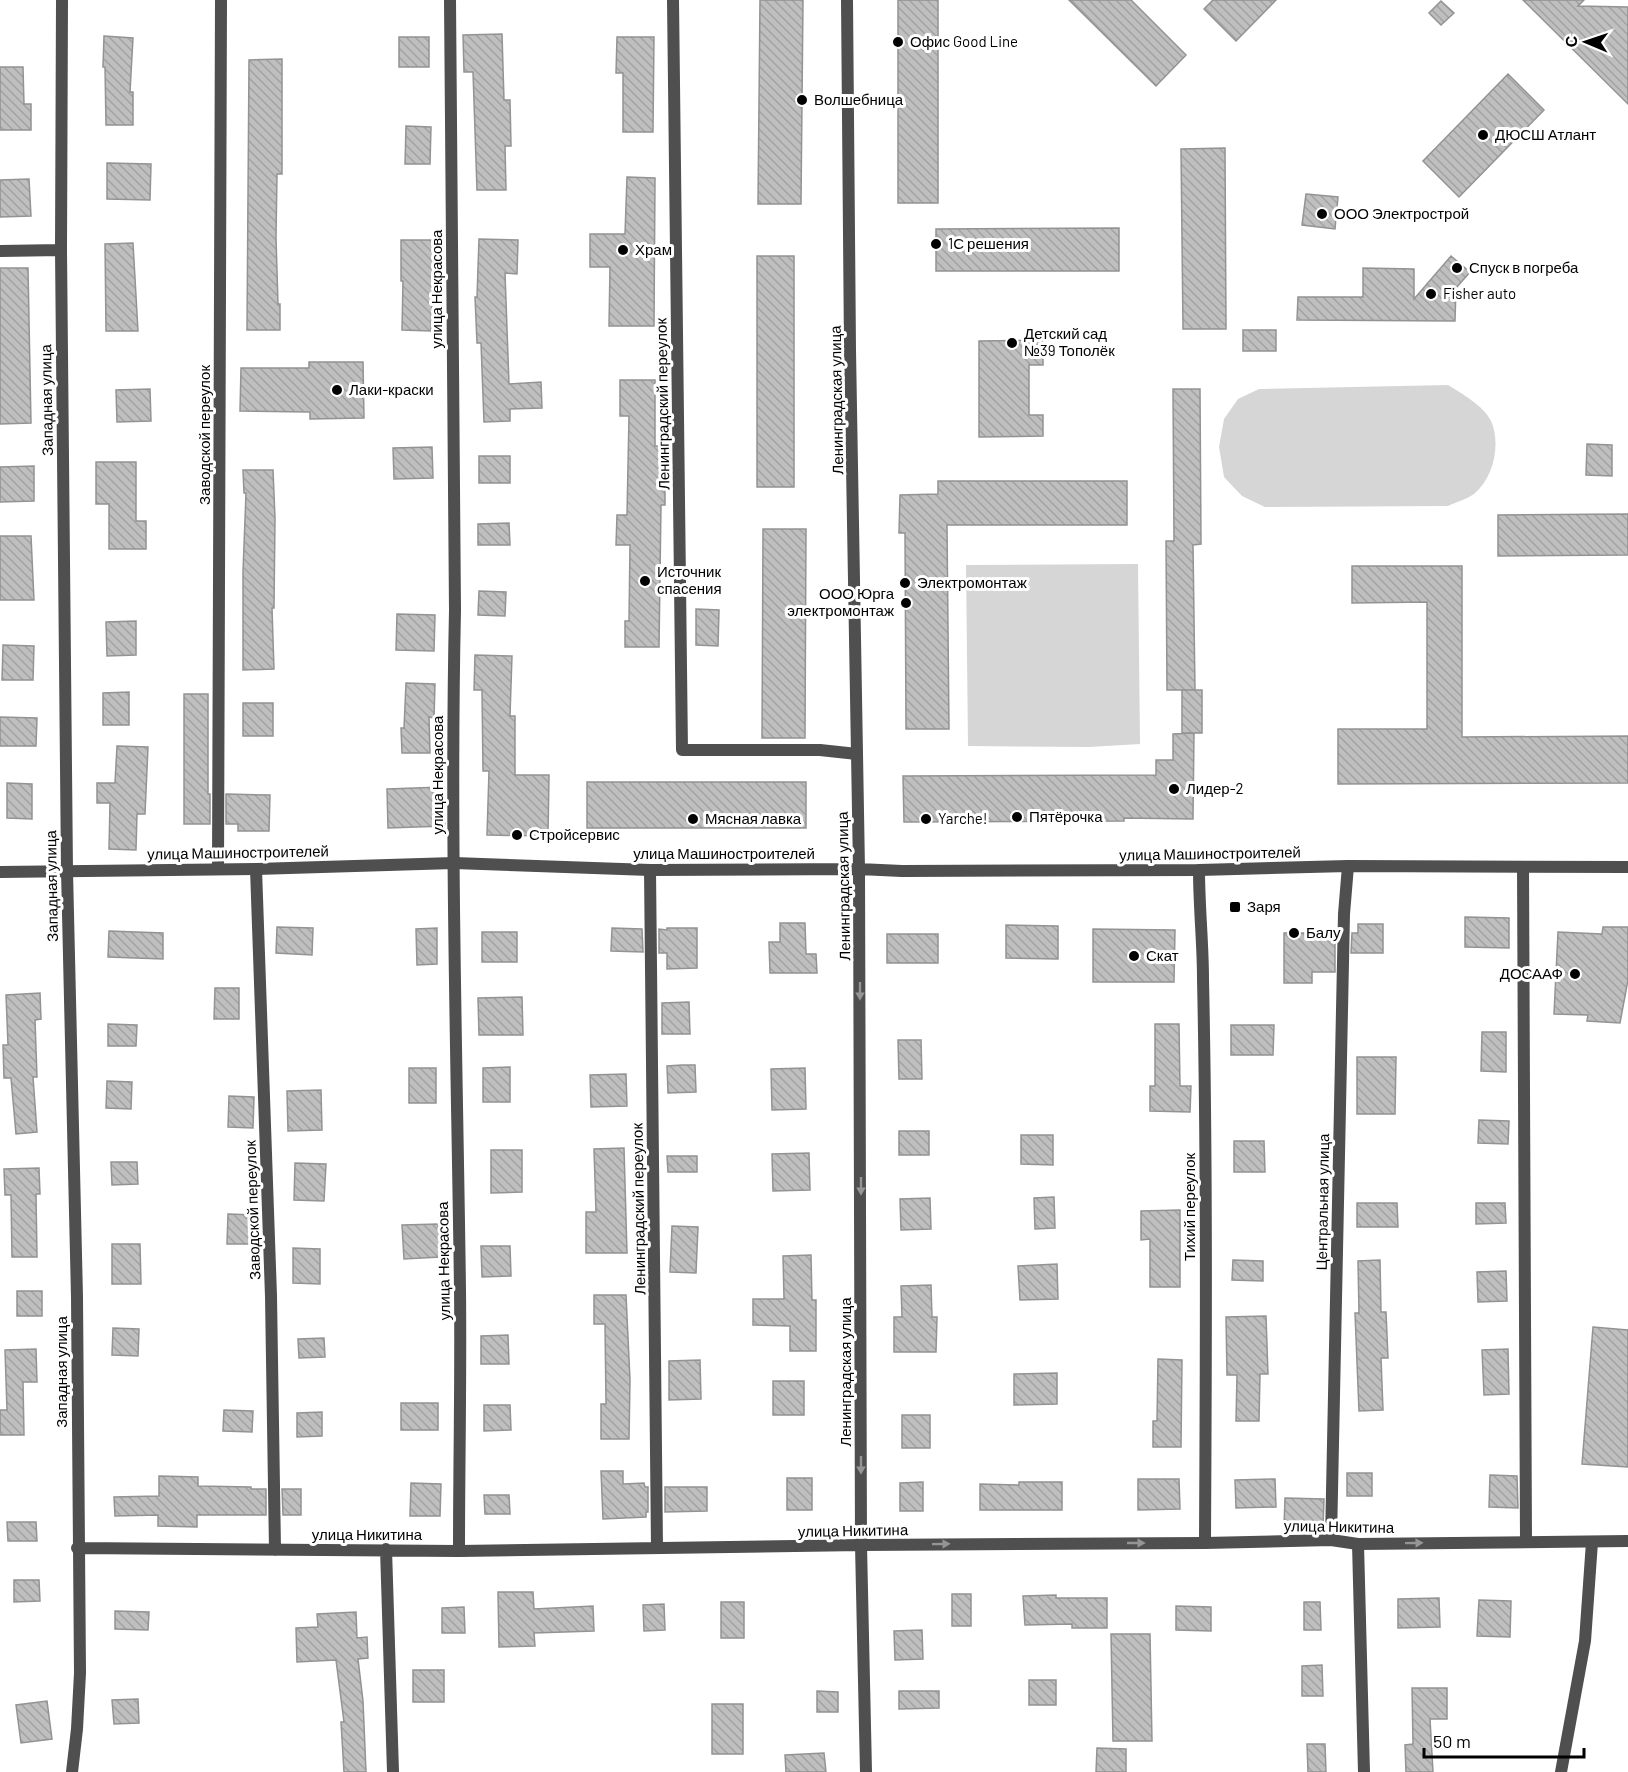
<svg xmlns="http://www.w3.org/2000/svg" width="1628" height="1772" viewBox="0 0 1628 1772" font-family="Barlow,sans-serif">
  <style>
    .green { fill: #d6d6d6 }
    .building { fill: url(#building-back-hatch); stroke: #939393; stroke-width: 1.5 }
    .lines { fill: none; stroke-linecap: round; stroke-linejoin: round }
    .minor { stroke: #4f4f4f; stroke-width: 12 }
    .tertiary { stroke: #4f4f4f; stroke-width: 12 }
    .oneway { fill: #959595 }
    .poi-dot { fill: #000; stroke: #fff; stroke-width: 2 }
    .labels { text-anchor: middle; stroke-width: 6; stroke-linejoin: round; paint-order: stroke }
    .poi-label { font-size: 15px; fill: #000; stroke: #fff; text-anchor: start }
    .street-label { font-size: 15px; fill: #000; stroke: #fff }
  </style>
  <defs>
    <pattern id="building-back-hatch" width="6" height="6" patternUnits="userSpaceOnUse" patternTransform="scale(1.5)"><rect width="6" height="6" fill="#bfbfbf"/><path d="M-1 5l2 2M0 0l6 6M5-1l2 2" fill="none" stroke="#a2a2a2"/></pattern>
  </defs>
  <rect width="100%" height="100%" fill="#fff"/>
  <path class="green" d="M1448 385C1461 393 1484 406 1491 421 1501 443 1494 478 1474 494 1467 499 1456 502 1448 506L1265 507 1242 496 1224 477 1219 447 1224 419 1238 399 1259 389Z
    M1138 564 1140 744 1089 747 968 746 966 565Z"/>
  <path class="building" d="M760 0H803L801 204H758Z
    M898 0H938V203H898Z
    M1069 0H1131L1186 55 1156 86Z
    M1213 0H1276L1236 41 1204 9Z
    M1523 0H1584L1578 6 1628 7V104Z
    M1441 1 1454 13 1441 25 1429 13Z
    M502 34 504 100H510L511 146H505L506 190H477L473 72H464L463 35Z
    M104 36 133 38 130 92H133V125H106L105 67H103Z
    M399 37H429V67H399Z
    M617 37H654L653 132H623V73H616Z
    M282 59V174H277L276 238 278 304H280V330H247L249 60Z
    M0 67H23L24 104H31V130H0Z
    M1508 74 1544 110 1459 197 1423 161Z
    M406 126 431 127 430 164H405Z
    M1225 148 1226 329H1183L1181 149Z
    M107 163 151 164 150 200 107 199Z
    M627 177 655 178 654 326H609L610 267H590V234H625Z
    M29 179 31 216 0 217V180Z
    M1306 194 1338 197 1335 229 1302 225Z
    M1119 228V271H936V229Z
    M479 239 518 240 517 274 505 273 509 384 541 382 542 408 510 409V421L484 422 481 343H477L475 297H477Z
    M401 240H434L431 331 402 330 403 281H401Z
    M133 243 138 331H106L105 244Z
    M757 256H794V487H757Z
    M1451 256 1470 272 1456 288 1455 321 1297 320 1298 297H1363V268L1414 269V299Z
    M0 268H28L31 423 0 424Z
    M1243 330H1276V351H1243Z
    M1043 340V365H1029V415H1043V436L979 437V341Z
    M309 362H363L364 418 310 419V412L240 411 241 368H309Z
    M620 380H655V446H659V483H665V505H661L659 647H625V621H629L630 545H616L617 515H627L629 416H620Z
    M150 389 151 421 117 422 116 390Z
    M1173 389H1200L1201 544 1193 545 1195 690H1167L1166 541H1174Z
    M1587 444 1612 445V476L1586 475Z
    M432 447 433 478 394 479 393 448Z
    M479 456H510V483H479Z
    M96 462H136V521H146V549H109V504H96Z
    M34 466V501L0 502V467Z
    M243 470H273L275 518 274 608H272L274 669 243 670V572L246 493H244Z
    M938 481H1127V525H947L949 729H906L905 533H899L900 495 938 494Z
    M1628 514V555L1498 556V515Z
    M509 523 510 545H478V524Z
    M763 529H806L805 738H762Z
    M0 536H31L34 600H0Z
    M1352 566H1462V737L1628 736V783L1338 784V729H1427V602L1352 603Z
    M479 591 506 592 505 616 478 615Z
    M696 609 719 610 718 646 696 645Z
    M397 614 435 615 434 651 396 650Z
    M136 621V655L107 656 106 622Z
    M3 645 34 646 33 680H2Z
    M475 655 512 656 510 716H515V775H549L548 836 487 835 489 771H483L482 690H474Z
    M406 683 435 684 434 718 429 717 430 753H402L401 728H404Z
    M1182 690H1202V733H1182Z
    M129 692V725H103V693Z
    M184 694H208V794H210V824H184Z
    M243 703H273V736H243Z
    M0 717 37 718 36 746H0Z
    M1194 733 1193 819 1124 818V821L904 822 903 776 1156 775V760H1173V734Z
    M117 746 148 747 145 814H137L136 850 109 849 110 803H97V783H115Z
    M587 782H806V828H587Z
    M7 783 32 784V819L7 818Z
    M443 787 445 826 388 828 387 789Z
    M226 794 270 795 269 831H238V824H226Z
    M1465 917 1509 918V948L1465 947Z
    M780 923H805L806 954H816L817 973H770L769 942H780Z
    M1358 924H1383V953H1351L1352 933H1358Z
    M1006 925 1058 926V959L1006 958Z
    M277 927 313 928 312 955 276 953Z
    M1603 927H1628V980L1620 1023 1587 1021 1588 1015 1554 1014 1558 932 1602 934Z
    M437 928V964L417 965 416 929Z
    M612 928 642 929 643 952 611 951Z
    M667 928H697V968L667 969V953H659V929L667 930Z
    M1093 929 1175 930 1174 982H1093Z
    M109 931 163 933V959L108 957Z
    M482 932H517V962H482Z
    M1284 933H1335V972H1312V983H1284Z
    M887 934H938V963H887Z
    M215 988H239V1019H214Z
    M40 993 41 1019 35 1020 37 1077H33L37 1132 16 1134 11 1078H4L3 1045H8L6 995Z
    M522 997 523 1035H479L478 998Z
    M689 1002 690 1034H662V1003Z
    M108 1024 137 1025 136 1046H108Z
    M1155 1024H1179L1180 1086H1191L1190 1112 1150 1111V1086H1155Z
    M1231 1025H1274L1273 1055H1231Z
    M1482 1032H1506V1072L1481 1071Z
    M898 1040H921L922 1079H899Z
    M1357 1057H1396L1395 1114H1357Z
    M682 1065H695L696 1092 668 1093 667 1066Z
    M510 1067V1102H483V1068Z
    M409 1068H436V1103H409Z
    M805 1068 806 1109 772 1110 771 1069Z
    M626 1074 627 1106 591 1107 590 1075Z
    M107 1081 132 1082 131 1109 106 1108Z
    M321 1090 322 1130 288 1131 287 1091Z
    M229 1096 254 1097 253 1128 228 1127Z
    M1479 1120 1509 1121 1508 1144 1478 1143Z
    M899 1131H929V1155H899Z
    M1021 1135H1053V1165L1021 1164Z
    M1234 1141H1264L1265 1172H1234Z
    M624 1148 627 1253H586V1212H596L594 1149Z
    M491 1150H522V1192L491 1193Z
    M809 1153 810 1190 773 1191 772 1154Z
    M667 1156H697V1172H668Z
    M111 1162H137L138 1184 112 1185Z
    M295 1163 326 1164 324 1201 294 1200Z
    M39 1168 40 1194H36L37 1257H12L11 1195H5L4 1169Z
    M1054 1197 1055 1228 1035 1229 1034 1198Z
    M930 1198 931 1229 901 1230 900 1199Z
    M1357 1203H1397L1398 1227H1357Z
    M1476 1203H1505L1506 1223 1476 1224Z
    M1180 1210V1287H1150V1239L1141 1240V1211Z
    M228 1214 256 1215V1244H227Z
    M438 1224 440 1257 404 1259 402 1225Z
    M672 1226 698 1227 696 1273 670 1272Z
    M112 1244H140L141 1284H112Z
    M481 1246H510L511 1276 482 1277Z
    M293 1248 320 1249V1284L293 1283Z
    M811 1255 812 1300H816V1351H790V1326L753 1325V1299H784L783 1256Z
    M1233 1260 1263 1261V1281L1232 1280Z
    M1380 1260 1381 1312H1386L1388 1358H1381L1383 1410 1359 1411 1355 1313H1359L1358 1261Z
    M1057 1264 1058 1299 1020 1300 1018 1266Z
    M1506 1271 1507 1301 1478 1302 1477 1272Z
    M931 1285 932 1317H937L936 1352H894V1317H902L901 1286Z
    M17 1291H42V1316H17Z
    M594 1295H626L630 1380 629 1439H601V1404H606L605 1324H594Z
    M1266 1316 1268 1374H1260L1259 1421H1236L1237 1375H1227L1226 1317Z
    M1593 1327 1628 1330V1467L1582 1464Z
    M113 1328 139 1329 138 1356 112 1355Z
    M508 1335 509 1364H481V1336Z
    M324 1338 325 1357 299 1358 298 1339Z
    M36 1349 37 1382H23L24 1435H0V1410H7L5 1350Z
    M1508 1349 1509 1394 1484 1395 1482 1350Z
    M1158 1359 1182 1360 1181 1447H1153V1421H1157Z
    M700 1360 701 1399 669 1400V1361Z
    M1057 1373V1404L1014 1405V1374Z
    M773 1381H804V1415H773Z
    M401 1403H438V1430H401Z
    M484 1405H510L511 1430 484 1431Z
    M224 1410 253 1411 252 1432 223 1431Z
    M322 1412V1436L297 1437V1413Z
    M902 1415H930V1448H902Z
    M601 1471H623V1484L644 1483 645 1487H648V1512H646V1517L603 1519Z
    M1347 1473H1372V1496H1347Z
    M1490 1475 1517 1476 1518 1508 1489 1507Z
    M159 1476 198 1477V1486L251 1487V1489H266V1515H197V1527L158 1526V1515L115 1516 114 1497 159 1496Z
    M787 1478H812V1510H787Z
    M1138 1479H1179L1180 1509 1138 1510Z
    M1275 1479 1276 1507 1236 1508 1235 1480Z
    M923 1482V1511H900V1483Z
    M1019 1482H1062V1510H980V1484L1019 1485Z
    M411 1483 441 1484 440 1516H410Z
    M665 1487H707V1511L665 1512Z
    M282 1489H301V1515H283Z
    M484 1495H509L510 1514H485Z
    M1285 1498 1324 1499 1323 1527 1284 1526Z
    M7 1522H36L37 1541H8Z
    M14 1580H39L40 1601 14 1602Z
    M498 1592H533L534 1609 593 1606 594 1631 534 1633 535 1646 499 1647Z
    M952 1594H971V1626H952Z
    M1056 1595V1598H1107V1628H1072V1624L1025 1625 1023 1596Z
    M1439 1598 1440 1627 1398 1628V1599Z
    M1479 1600 1511 1601 1510 1637 1477 1636Z
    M721 1602H744V1638H721Z
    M1304 1602H1320L1321 1630H1304Z
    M664 1604 665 1630 644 1631 643 1605Z
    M1176 1606 1211 1607V1631L1176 1630Z
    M464 1607 465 1633H442V1608Z
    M115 1611 149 1612 148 1630 115 1629Z
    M356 1612 357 1638 367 1637 368 1658 358 1659 363 1701 366 1772H344L341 1722H344L336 1660 297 1662 296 1628 318 1627 317 1614Z
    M922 1630 923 1659 895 1660 894 1631Z
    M1111 1634H1150L1152 1741H1113Z
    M1322 1665 1323 1696H1302V1666Z
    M413 1670H444V1702H413Z
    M1029 1680H1056V1705H1029Z
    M1412 1688H1447V1719H1430L1433 1772H1406L1405 1745 1413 1744Z
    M817 1691 838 1692V1712H817Z
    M899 1691H939V1708L899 1709Z
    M138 1699 139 1723 114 1724 112 1700Z
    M47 1701 52 1739 21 1743 16 1705Z
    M712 1704H743V1754H712Z
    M1307 1744H1325L1326 1772H1308Z
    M1097 1748 1126 1749V1772H1096Z
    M824 1753 826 1772H786L785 1755Z"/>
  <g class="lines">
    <path class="minor" d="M62 0 61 250 67 871 77 1297 80 1673 77 1729 72 1772
      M450 0 455 610C450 836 457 1063 460 1290 461 1377 459 1464 459 1551
      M673 0 682 750H820L857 754
      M0 251 61 250
      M1523 867 1526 1541
      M218 869 221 0
      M256 869 271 1296 275 1550
      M650 870 657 1548
      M1199 870C1199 907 1203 943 1203 979 1207 1167 1206 1355 1205 1543
      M1331 1540 1344 914 1348 866
      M1358 1544 1364 1772
      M77 1548 459 1551 861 1545 866 1772
      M386 1549 393 1772
      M1561 1772 1585 1641 1592 1542"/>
    <path class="tertiary" d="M847 0 850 350 859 869 861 1545 1205 1543 1331 1540 1358 1544 1628 1541
      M0 872 256 869 454 863 650 870 859 869 902 871 1199 870 1348 866 1628 867"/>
  </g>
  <defs><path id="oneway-solid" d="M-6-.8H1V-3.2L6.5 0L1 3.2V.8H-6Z" transform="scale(1.5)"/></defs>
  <g class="oneway">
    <use href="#oneway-solid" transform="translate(860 991) rotate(90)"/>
    <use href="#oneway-solid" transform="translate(861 1186) rotate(90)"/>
    <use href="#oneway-solid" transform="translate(861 1465) rotate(90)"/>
    <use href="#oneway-solid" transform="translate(1136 1543)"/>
    <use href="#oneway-solid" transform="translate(1414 1543) rotate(-1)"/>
    <use href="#oneway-solid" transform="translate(941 1544) rotate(-1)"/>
  </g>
  <g class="poi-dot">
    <circle cx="898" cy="42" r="6"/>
    <circle cx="802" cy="100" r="6"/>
    <circle cx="1483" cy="135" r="6"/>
    <circle cx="1322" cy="214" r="6"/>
    <circle cx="936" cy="244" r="6"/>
    <circle cx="623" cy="250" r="6"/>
    <circle cx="1457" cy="268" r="6"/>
    <circle cx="1431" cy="294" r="6"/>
    <circle cx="1012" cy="343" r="6"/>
    <circle cx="337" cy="390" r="6"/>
    <circle cx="645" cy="581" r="6"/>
    <circle cx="905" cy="583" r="6"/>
    <circle cx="906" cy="603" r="6"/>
    <circle cx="1174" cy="789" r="6"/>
    <circle cx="1017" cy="817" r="6"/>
    <circle cx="693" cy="819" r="6"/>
    <circle cx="926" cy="819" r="6"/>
    <circle cx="517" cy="835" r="6"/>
    <rect x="1229" y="901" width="12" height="12" rx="3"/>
    <circle cx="1294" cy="933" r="6"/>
    <circle cx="1134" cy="956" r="6"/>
    <circle cx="1575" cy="974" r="6"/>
  </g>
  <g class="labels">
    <g class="poi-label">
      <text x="910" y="47">Офис Good Line</text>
      <text x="814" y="105">Волшебница</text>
      <text x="1495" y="140">ДЮСШ Атлант</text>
      <text x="1334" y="219">ООО Электрострой</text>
      <text x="948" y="249">1С решения</text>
      <text x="635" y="255">Храм</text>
      <text x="1469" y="273">Спуск в погреба</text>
      <text x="1443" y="299">Fisher auto</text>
      <text x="1024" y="339">Детский сад<tspan x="1024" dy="17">№39 Тополёк</tspan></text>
      <text x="349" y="395">Лаки-краски</text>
      <text x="657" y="577">Источник<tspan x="657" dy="17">спасения</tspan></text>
      <text x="917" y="588">Электромонтаж</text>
      <text x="894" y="599" text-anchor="end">ООО Юрга<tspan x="894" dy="17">электромонтаж</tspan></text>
      <text x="1186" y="794">Лидер-2</text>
      <text x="1029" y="822">Пятёрочка</text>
      <text x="705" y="824">Мясная лавка</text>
      <text x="938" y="824">Yarche!</text>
      <text x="529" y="840">Стройсервис</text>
      <text x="1247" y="912">Заря</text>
      <text x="1306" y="938">Балу</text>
      <text x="1146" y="961">Скат</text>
      <text x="1563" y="979" text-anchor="end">ДОСААФ</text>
    </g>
    <g class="street-label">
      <text transform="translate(437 289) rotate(-90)" y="5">улица Некрасова</text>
      <text transform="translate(47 400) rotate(-91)" y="5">Западная улица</text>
      <text transform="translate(837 400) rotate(-91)" y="5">Ленинградская улица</text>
      <text transform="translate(663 404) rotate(-91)" y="5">Ленинградский переулок</text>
      <text transform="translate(205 435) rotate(-90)" y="5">Заводской переулок</text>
      <text transform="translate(438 775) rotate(-90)" y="5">улица Некрасова</text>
      <text transform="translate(238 853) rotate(-1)" y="5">улица Машиностроителей</text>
      <text x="724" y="859">улица Машиностроителей</text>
      <text transform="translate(1210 854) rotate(-1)" y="5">улица Машиностроителей</text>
      <text transform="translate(52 886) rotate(-91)" y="5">Западная улица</text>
      <text transform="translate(844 886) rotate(-91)" y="5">Ленинградская улица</text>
      <text transform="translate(1323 1202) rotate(-89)" y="5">Центральная улица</text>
      <text transform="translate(1190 1207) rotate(-90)" y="5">Тихий переулок</text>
      <text transform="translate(639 1209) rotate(-91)" y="5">Ленинградский переулок</text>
      <text transform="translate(253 1210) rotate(-92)" y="5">Заводской переулок</text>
      <text transform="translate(444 1261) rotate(-91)" y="5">улица Некрасова</text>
      <text transform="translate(62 1372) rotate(-90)" y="5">Западная улица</text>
      <text transform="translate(846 1372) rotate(-90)" y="5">Ленинградская улица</text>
      <text transform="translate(1339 1527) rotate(1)" y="5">улица Никитина</text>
      <text transform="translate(853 1531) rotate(-1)" y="5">улица Никитина</text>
      <text x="367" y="1540">улица Никитина</text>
    </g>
  </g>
  <g transform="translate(1586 42) rotate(272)" stroke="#ffffff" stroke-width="4.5" paint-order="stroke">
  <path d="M0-4.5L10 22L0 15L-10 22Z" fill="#000000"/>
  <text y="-9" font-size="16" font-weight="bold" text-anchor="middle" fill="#000000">С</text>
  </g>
  <path d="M1424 1748v9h160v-9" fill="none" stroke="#000000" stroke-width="3"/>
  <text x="1433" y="1748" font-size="18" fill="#000000" stroke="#ffffff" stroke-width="4.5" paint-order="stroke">50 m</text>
</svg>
